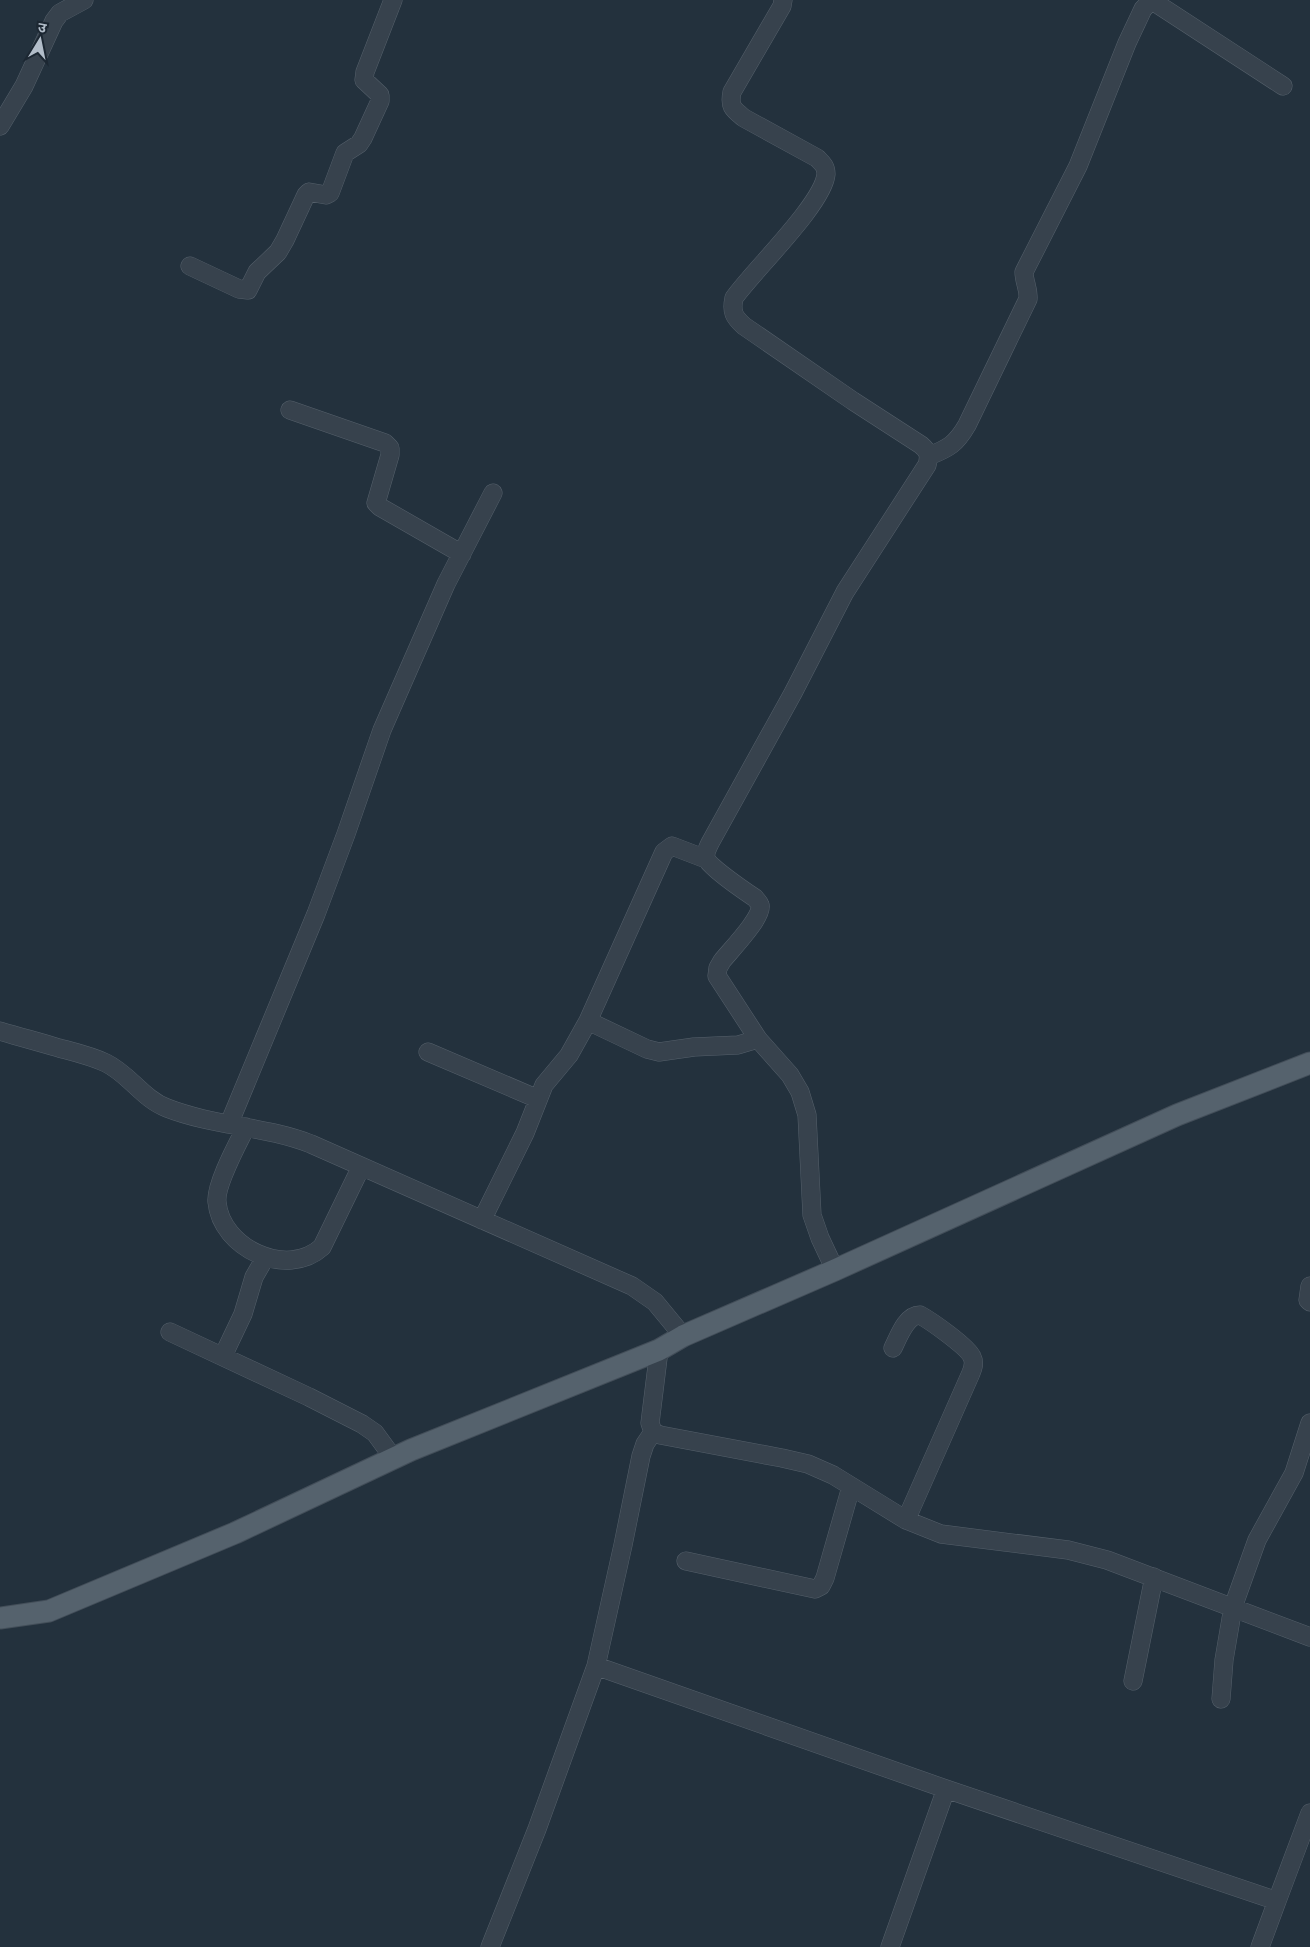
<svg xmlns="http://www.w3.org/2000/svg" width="1310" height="1947" viewBox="0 0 1310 1947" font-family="'Noto Sans','Noto Sans Devanagari',sans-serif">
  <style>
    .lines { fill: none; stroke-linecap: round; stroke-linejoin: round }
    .minor-casing { stroke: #55606b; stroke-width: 19 }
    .major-casing { stroke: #434e59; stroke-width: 23 }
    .minor { stroke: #37424d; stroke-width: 18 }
    .major { stroke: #55626d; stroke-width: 21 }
  </style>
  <rect width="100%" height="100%" fill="#23313d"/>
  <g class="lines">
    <defs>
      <path id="minor" d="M783 0 782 6 732 92C729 107 733 109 744 118L817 158C822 163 826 166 826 174 824 203 753 271 734 298 731 312 734 317 744 326L853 401 921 445C928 451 930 455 927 465L845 592 793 693 710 843C708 847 705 854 706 858 709 867 746 892 755 898 757 901 759 902 760 905 764 916 729 952 722 961L718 968 717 976 758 1039 790 1075 800 1092 807 1115 812 1215 820 1238 835 1270
        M1151 0 1283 86
        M0 126 24 86 54 21 60 13 84 0
        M190 266 239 289 248 290 257 272 278 252 285 240 306 195 309 192 326 195 330 193 345 153 359 144 363 138 380 101V95L364 80 365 72 393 0
        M290 410 385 443 390 448V455L376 503 380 507 462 554
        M929 456C949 448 956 444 967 425L1028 299C1029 289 1024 282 1024 272L1078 166 1127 43 1143 9 1152 0
        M588 1021 647 1049 659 1052 694 1047 738 1045 758 1039
        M0 1031C20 1037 39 1042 59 1048 74 1052 91 1056 106 1063 129 1074 143 1099 167 1108 213 1126 265 1126 311 1144L632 1286 655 1302 683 1336
        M428 1052 538 1099
        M229 1124 316 914 346 834 382 730 446 584 493 493
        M246 1127C238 1143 215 1185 217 1202 221 1248 287 1279 322 1247L361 1167
        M482 1220 525 1133 544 1085 569 1055 588 1021 664 852 672 846 706 859
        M1310 1286 1308 1300 1310 1302
        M170 1332 309 1397 362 1424 375 1433 394 1459
        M893 1348C899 1336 906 1315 920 1315 931 1321 968 1347 972 1357 975 1363 973 1368 971 1373L906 1520
        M659 1350 650 1423 653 1432 660 1435 782 1458 808 1464 833 1475 906 1520 941 1534 1068 1550 1107 1560 1310 1637
        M223 1356 243 1314 254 1277 265 1258
        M686 1561 815 1589 821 1586 825 1578 851 1487
        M596 1666 946 1789 1277 1901 1260 1947
        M1133 1681 1154 1577
        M1221 1699 1224 1660 1233 1607 1257 1540 1294 1473 1310 1423
        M1277 1901 1310 1813
        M490 1947 537 1829 596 1666 623 1545 641 1456 645 1444 653 1432
        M890 1947 946 1789"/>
      <path id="major" d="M0 1618 49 1611 235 1533 411 1450 659 1350 683 1336 835 1270 1177 1115 1310 1063"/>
    </defs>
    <use href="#minor" class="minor-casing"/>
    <use href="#major" class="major-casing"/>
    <use href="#minor" class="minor"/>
    <use href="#major" class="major"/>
  </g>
  <g transform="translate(40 40) rotate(10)" stroke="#1c2732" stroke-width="4" paint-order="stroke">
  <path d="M0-4L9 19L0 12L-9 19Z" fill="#b2bdc9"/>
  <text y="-8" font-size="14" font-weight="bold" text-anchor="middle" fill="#b2bdc9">उ</text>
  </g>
</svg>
